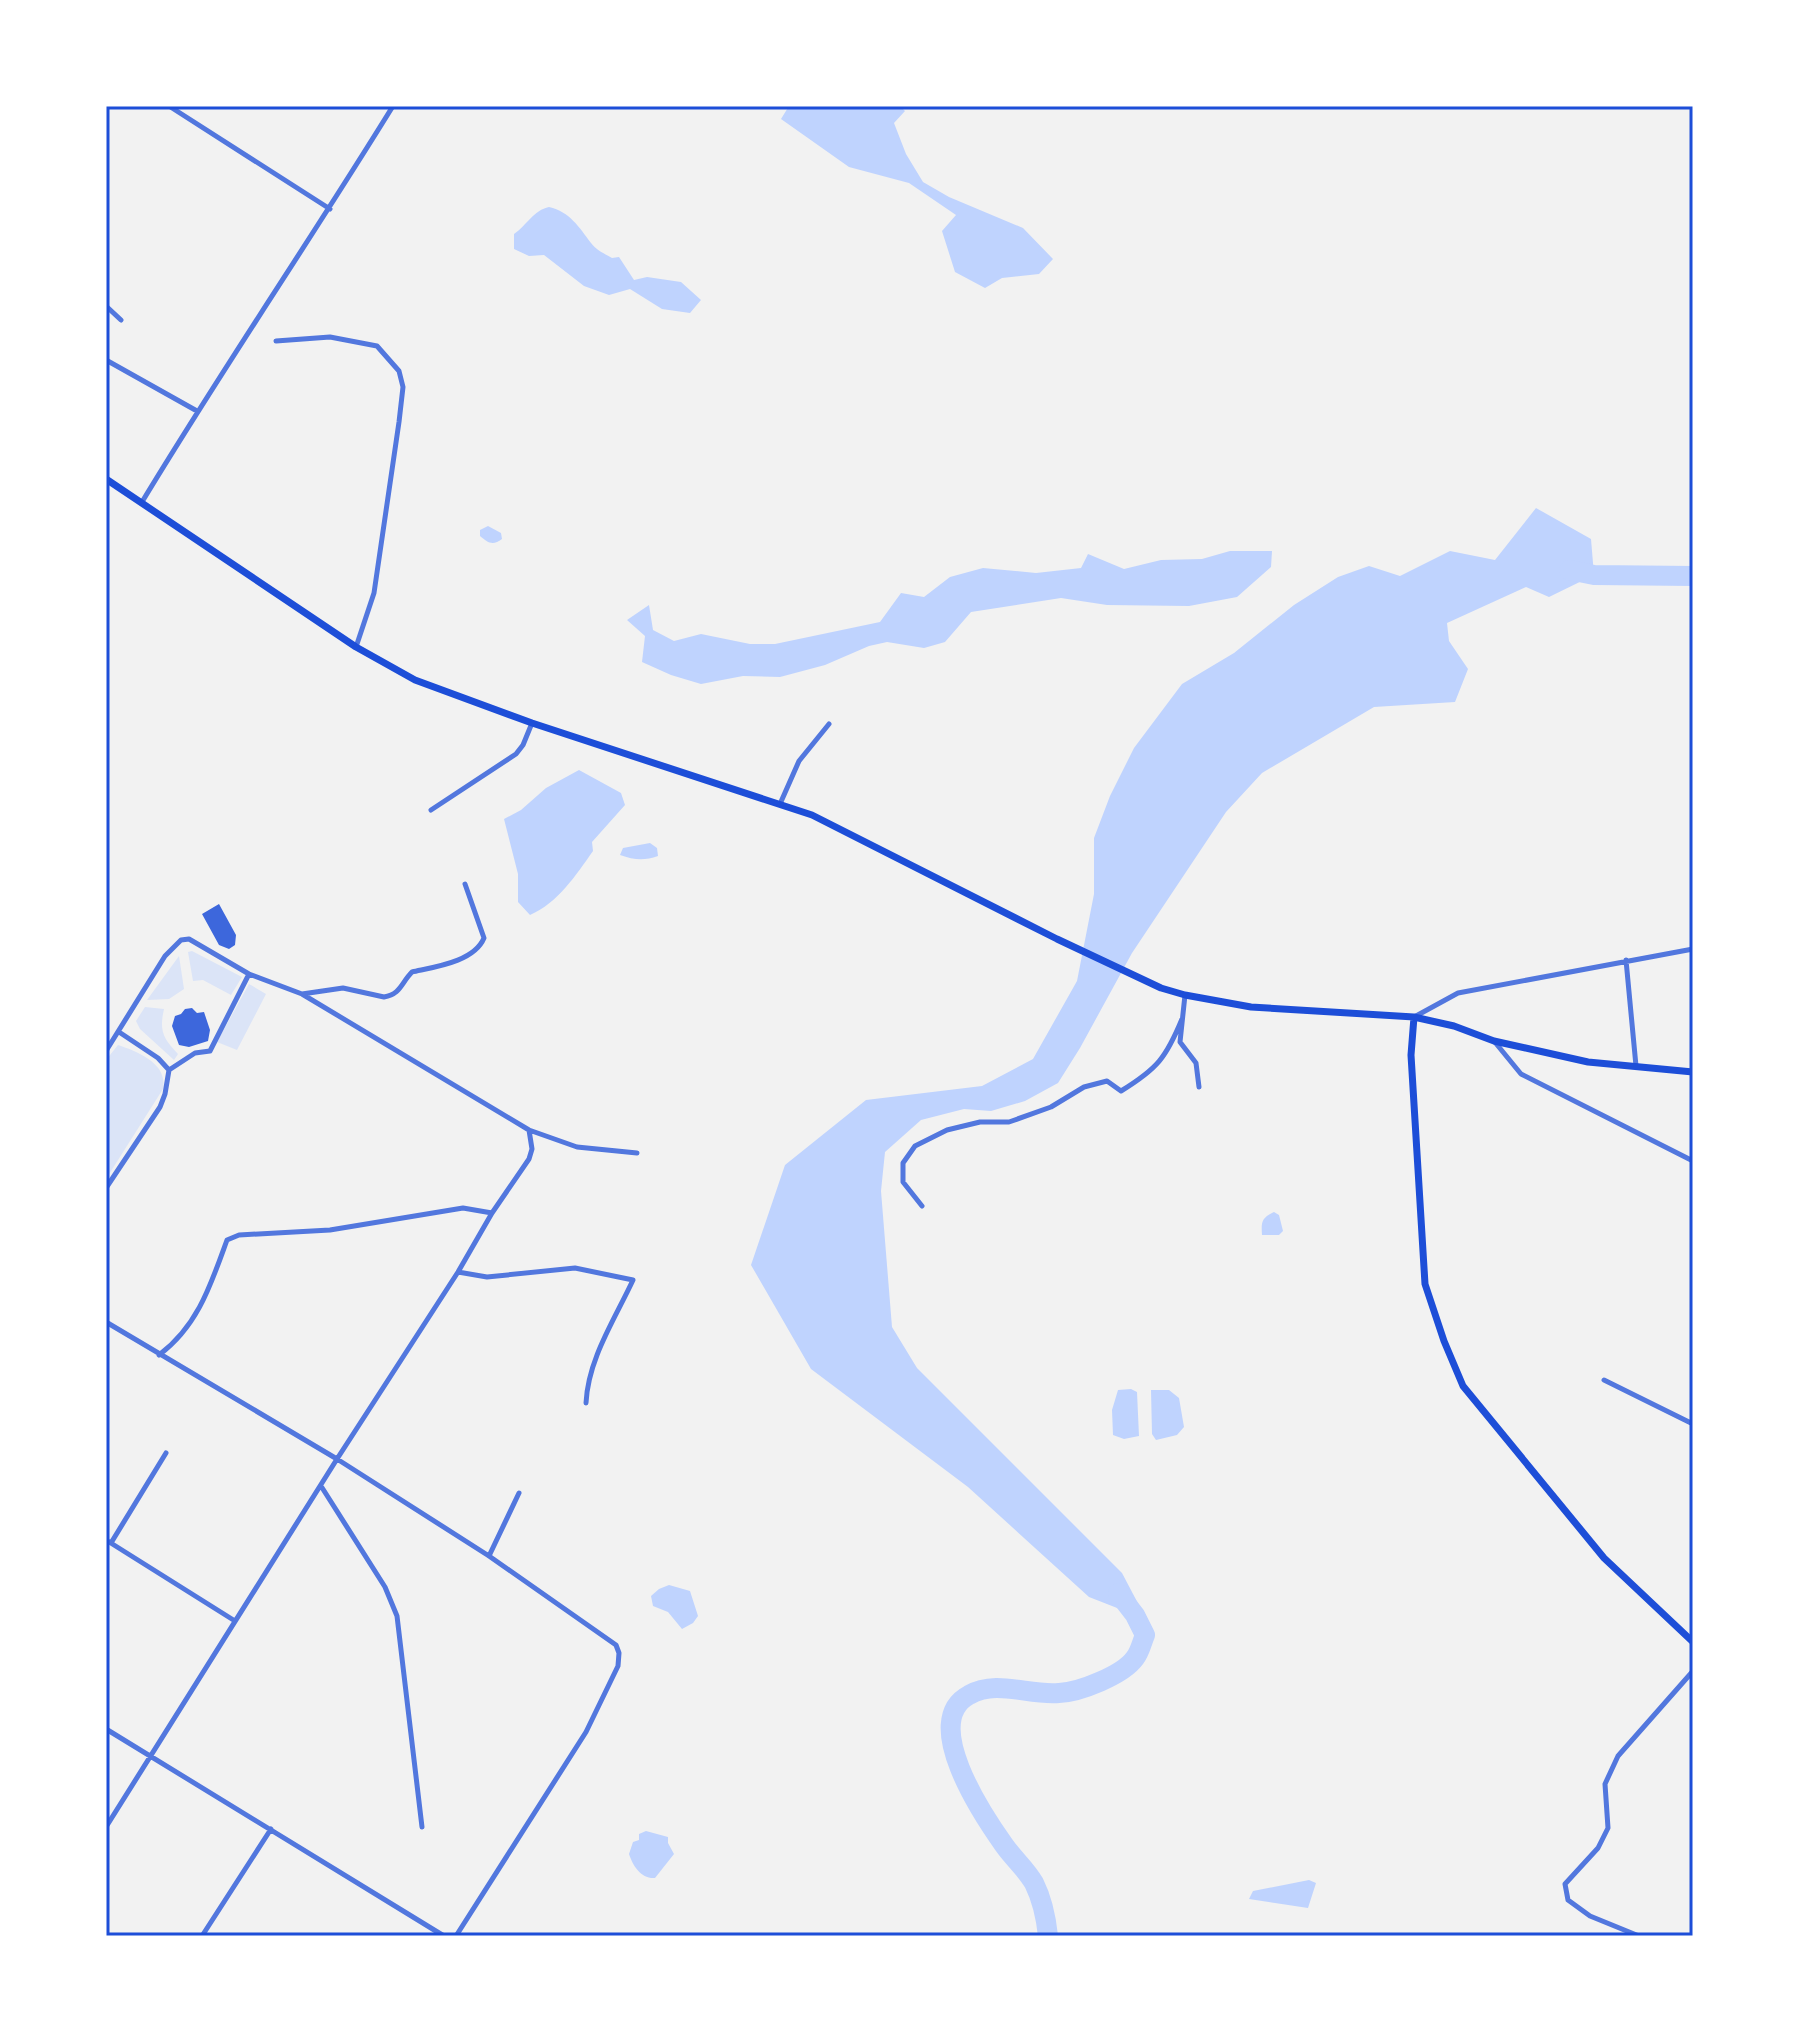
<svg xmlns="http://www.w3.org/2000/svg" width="1799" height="2042" viewBox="0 0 1799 2042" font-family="'Exo 2',sans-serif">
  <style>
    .green { fill: #dbe4f7 }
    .water { fill: #bfd3fe }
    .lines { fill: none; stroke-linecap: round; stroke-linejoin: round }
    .river { stroke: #bfd3fe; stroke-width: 20 }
    .building { fill: #3d67dc }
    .minor { stroke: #5277de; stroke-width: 5 }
    .secondary { stroke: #1d4ed8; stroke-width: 7 }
    .neatline { fill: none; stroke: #1d4ed8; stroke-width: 3 }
  </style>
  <rect width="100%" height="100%" fill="#f2f2f2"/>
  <path class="green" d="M192 951 242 977 231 995 203 980 193 981 188 952Z
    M179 956 184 989 169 999 147 1000Z
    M249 984 266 994 237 1050 217 1042Z
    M145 1007 164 1009C159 1031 163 1038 178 1054L174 1060 140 1029 136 1021Z
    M118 1045C139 1052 168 1064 163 1089L106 1179V1060Z"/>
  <path class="water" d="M789 106H900L905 111 894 123 906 154 923 182 949 197 1023 228 1053 259 1039 274 1002 278 985 288 955 272 942 231 956 215 909 183 849 167 781 119Z
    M549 207C570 212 579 227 591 243 596 250 605 254 612 258L619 257 634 280 647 277 681 282 701 300 690 313 662 309 630 289 609 295 584 286 544 255 529 256 514 249V234C527 225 534 210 549 207Z
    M1536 508 1591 539 1594 575 1549 597 1526 587 1447 623 1449 641 1468 669 1455 702 1374 707 1262 773 1226 812 1132 953 1080 1048 1058 1083 1025 1101 991 1111 964 1109 921 1120 885 1152 881 1191 892 1327 917 1368 1122 1573 1142 1611 1135 1615 1089 1597 968 1487 811 1369 751 1265 785 1165 866 1100 982 1086 1033 1059 1077 981 1094 894V838L1110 796 1134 748 1182 684 1234 653 1294 605 1338 577 1369 566 1400 576 1450 551 1495 560Z
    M488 526 501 533 502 539C493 546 488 543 480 536V530Z
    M1230 551H1272L1271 567 1237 597 1189 606 1107 605 1061 598 971 612 945 642 924 648 887 642 869 646 825 665 780 677 743 676 701 684 671 675 642 662 645 636 627 620 649 605 653 630 674 641 701 634 750 644H775L880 622 901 593 924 597 950 577 983 568 1036 573 1081 568 1088 554 1124 569 1161 560 1202 559Z
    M579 770 621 793 625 805 592 842 593 851C576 875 558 903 530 915L518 902V874L504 819 521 810 546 788Z
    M650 843 657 848 658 856C644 861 634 860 620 855L623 848Z
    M1274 1212 1279 1215 1283 1231 1279 1235H1262C1261 1221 1262 1218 1274 1212Z
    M1131 1389 1137 1392 1139 1436 1124 1439 1113 1435 1112 1410 1118 1390Z
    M1151 1390H1169L1179 1398 1184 1427 1177 1435 1156 1440 1152 1434Z
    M669 1585 690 1591 698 1616 693 1623 682 1629 668 1612 653 1606 651 1596 659 1589Z
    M646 1831 668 1837V1843L674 1854 655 1878C641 1879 633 1866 629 1854L633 1842 639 1840V1834Z
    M1309 1880 1316 1883 1308 1908 1249 1899 1253 1891Z"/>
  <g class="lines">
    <path class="river" d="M1569 570 1594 575 1693 576
      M1048 1936C1046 1917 1043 1901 1034 1883 1026 1869 1013 1858 1004 1845 982 1814 920 1721 969 1695 997 1679 1029 1696 1059 1693 1080 1692 1123 1675 1135 1658 1140 1652 1142 1642 1145 1635L1135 1615 1118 1593"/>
  </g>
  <path class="building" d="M219 904 236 935 235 945 229 949 219 945 202 914Z
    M192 1008 197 1013 204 1012 210 1030 208 1041 189 1047 179 1045 172 1026 175 1016 181 1014 185 1009Z"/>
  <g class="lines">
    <path class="minor" d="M169 106 330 209
      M106 306 121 320
      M276 341 330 337 377 346 399 371 403 387 399 422 374 593 356 647
      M106 360 197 411
      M142 502C223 368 311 239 393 106
      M780 804 799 761 829 724
      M431 810 516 754 523 745 532 723
      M1626 960 1636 1066
      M302 994 343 988 384 997C401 994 401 983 412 972 434 967 474 962 484 938L465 884
      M1185 995 1180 1042 1196 1063 1199 1087
      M1416 1016 1458 993 1693 949
      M1494 1041 1521 1074 1693 1161
      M106 1051 165 956 181 940 189 939 249 974 302 994 529 1130 577 1147 637 1153
      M169 1070 195 1053 210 1051 249 974
      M106 1188 160 1107 165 1094 169 1070 158 1058 119 1032
      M922 1206 903 1182V1163L915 1146 947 1130 980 1122H1009L1051 1107 1084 1087 1107 1081 1121 1091C1157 1069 1166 1058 1182 1019
      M458 1272 487 1277 575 1268 633 1280C615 1319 588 1359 586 1403
      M106 1322 337 1459 489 1556 616 1645 619 1653 618 1666 586 1732 456 1936
      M159 1355C198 1326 211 1284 227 1240L239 1235 330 1230 463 1208 492 1213
      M1604 1380 1693 1424
      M321 1486 385 1587 397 1616 422 1827
      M106 1540 235 1621
      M111 1543 166 1453
      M489 1556 519 1493
      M106 1729 444 1936
      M106 1827 337 1459 458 1272 492 1213 529 1159 532 1149 529 1130
      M202 1936 271 1829
      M1639 1936 1590 1916 1568 1900 1565 1884 1598 1848 1608 1828 1605 1784 1618 1756 1693 1671"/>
    <path class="secondary" d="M106 479 356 647 415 680 532 723 812 815 1057 939 1161 988 1185 995 1251 1007 1414 1017 1454 1026 1494 1041 1588 1062 1693 1072
      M1414 1017 1411 1055 1425 1284 1444 1341 1463 1386 1604 1558 1693 1642"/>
  </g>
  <rect width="1799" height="2042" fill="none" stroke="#ffffff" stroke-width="216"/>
  <rect x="108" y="108" width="1583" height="1826" class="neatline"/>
</svg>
